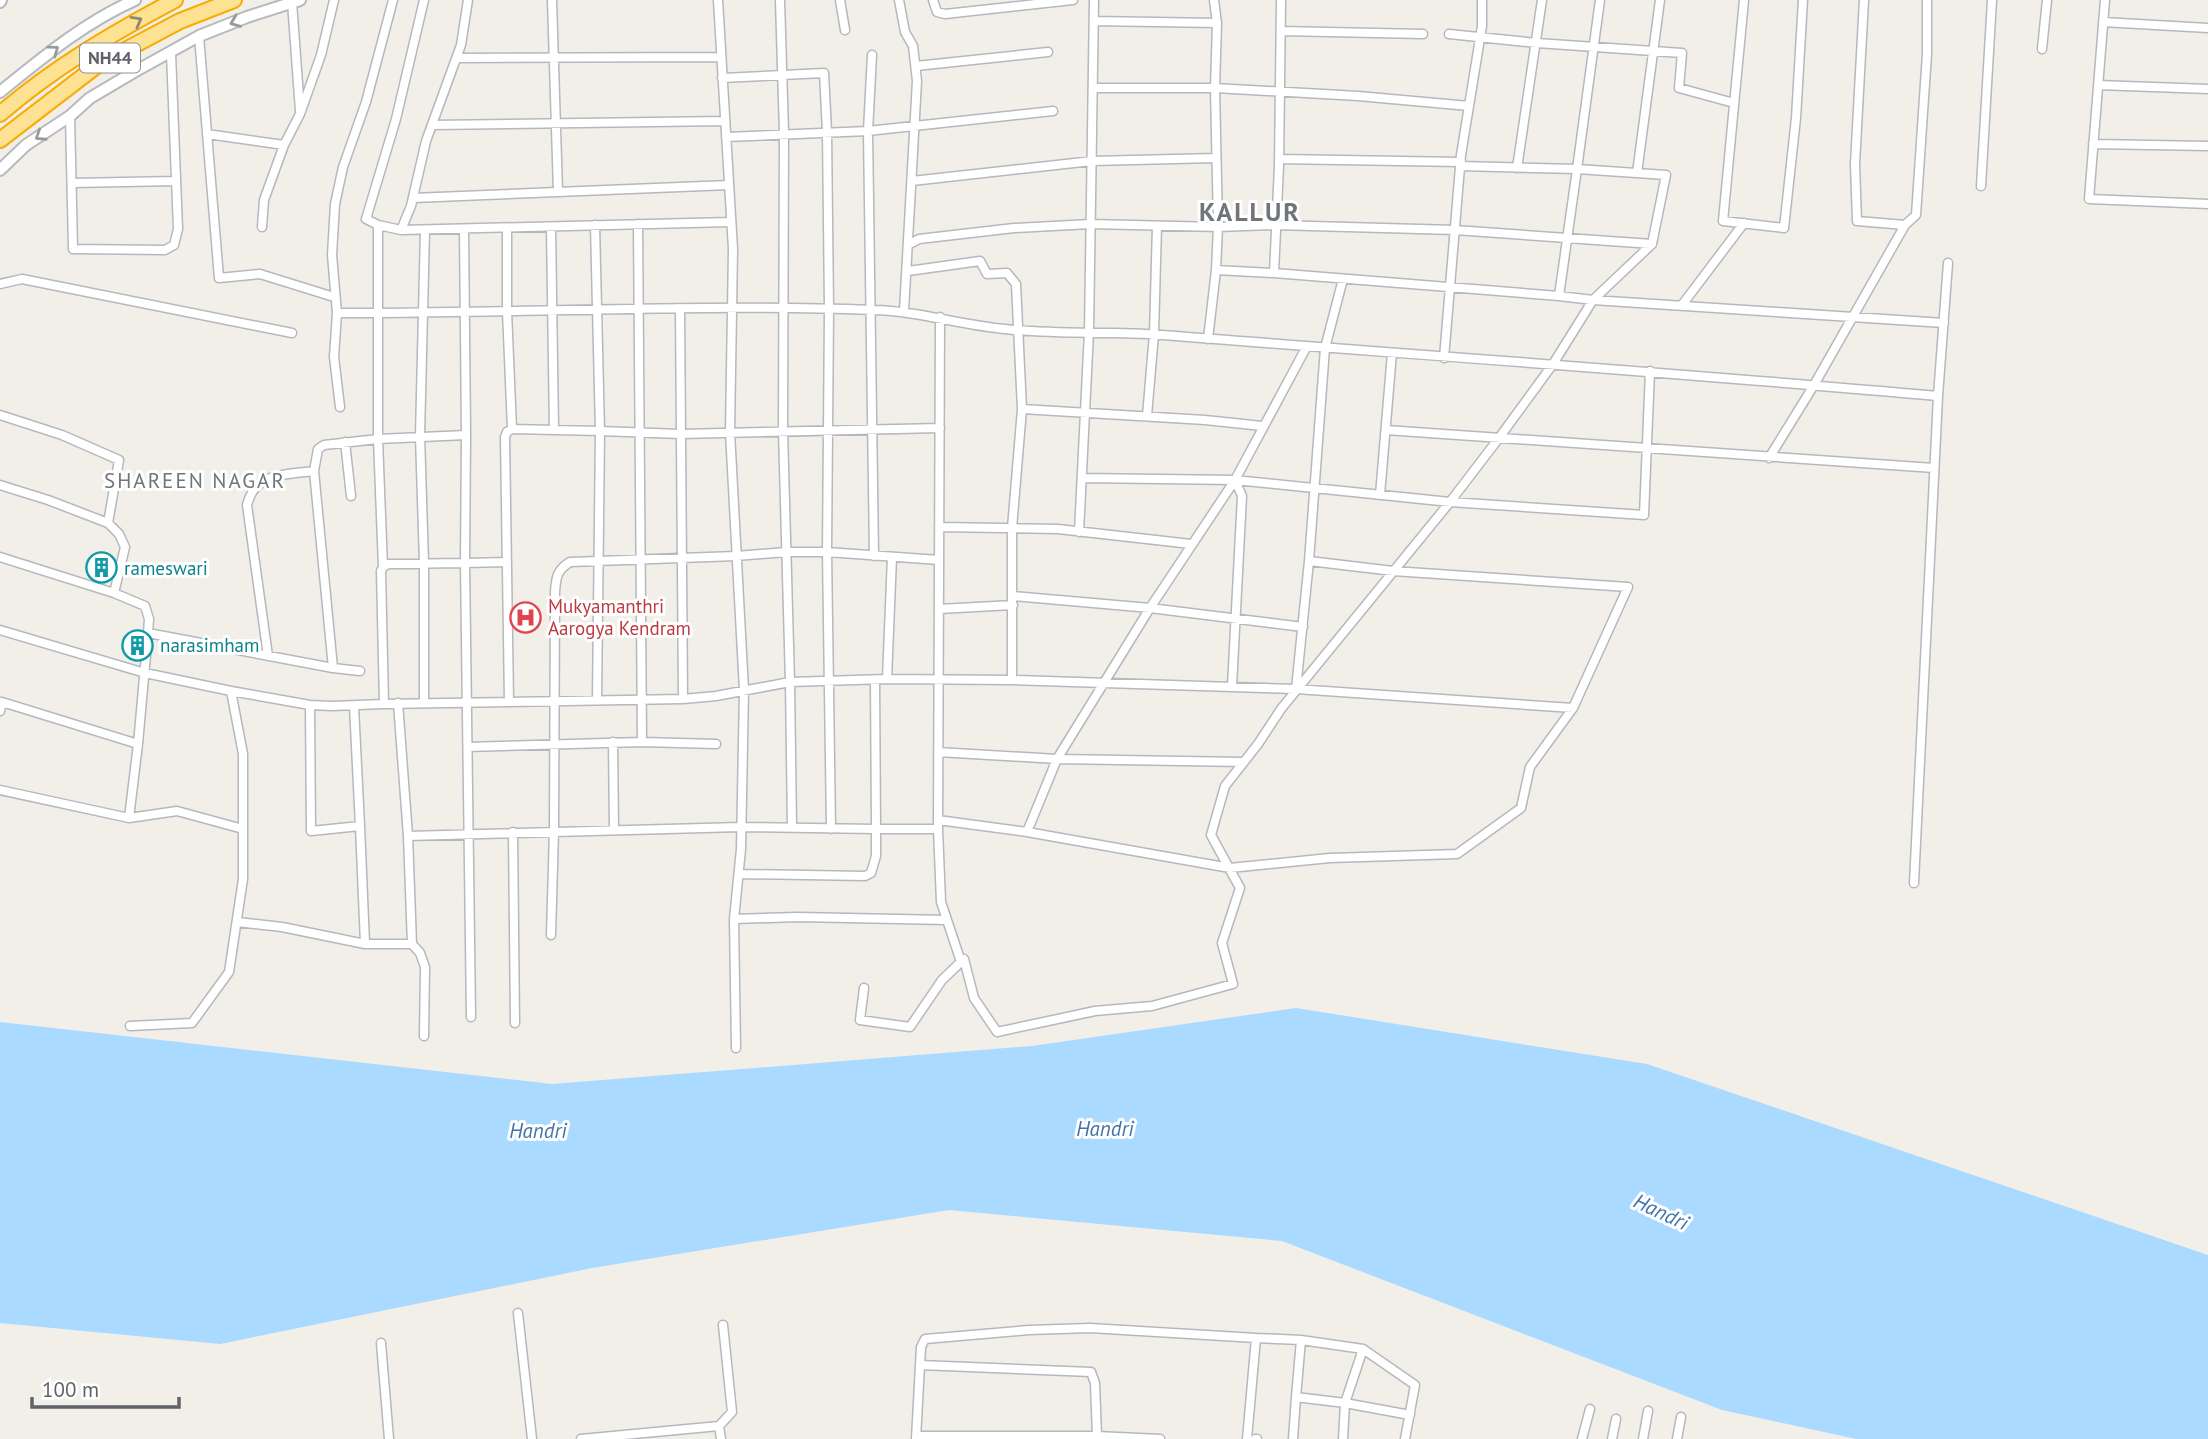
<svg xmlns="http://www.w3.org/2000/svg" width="2208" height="1439" viewBox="0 0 2208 1439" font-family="'PT Sans',sans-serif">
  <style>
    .water { fill: #aadaff }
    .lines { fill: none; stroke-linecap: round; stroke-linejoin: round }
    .street-casing { stroke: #b5b8bc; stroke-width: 11 }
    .secondary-casing { stroke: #b6babf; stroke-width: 14 }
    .highway-casing { stroke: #f9ab00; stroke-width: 18 }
    .street { stroke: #fff; stroke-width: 8 }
    .secondary { stroke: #fff; stroke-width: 10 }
    .highway { stroke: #fde293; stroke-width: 14 }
    .oneway { stroke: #8e8975 }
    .oneway2 { stroke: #979a9d }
    .labels { text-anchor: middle; stroke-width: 6; stroke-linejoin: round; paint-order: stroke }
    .shield { fill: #fff; stroke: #8f9295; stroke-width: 2 }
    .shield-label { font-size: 18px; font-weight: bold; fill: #5f6368 }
    .culture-label { font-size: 19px; fill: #0d838f; stroke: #fff; text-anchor: start }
    .health-label { font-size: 19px; fill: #be3a42; stroke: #fff; text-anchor: start }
    .neighbourhood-label { font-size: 21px; letter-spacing: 2px; fill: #70757a; stroke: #fff }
    .water-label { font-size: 21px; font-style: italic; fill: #4174aa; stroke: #fff }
    .district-label { font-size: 26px; font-weight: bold; letter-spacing: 2px; fill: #70757a; stroke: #fff }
  </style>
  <rect width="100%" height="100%" fill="#f1efe8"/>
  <path class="water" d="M1296 1008 1647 1064 2208 1255V1439H1856L1722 1410 1282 1241 949 1210 592 1268 220 1344 0 1323V1022L552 1084 1032 1046Z"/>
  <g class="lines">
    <defs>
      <path id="street" d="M424 0 396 119 366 219 378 225 401 230 731 222
        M552 0 558 192
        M718 0 733 249 730 432 744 690 741 849 734 919 736 1048
        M780 0 784 133 783 431 790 682 792 827
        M840 0 845 30
        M899 0 905 32 913 46 917 81 904 311
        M933 0 937 12 945 14 1073 0
        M1744 0 1723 221 1784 228 1796 118 1803 0
        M1864 0 1855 164 1857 221 1905 225
        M2105 0 2089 199 2208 204
        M292 2 300 111
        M1094 21 1217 23
        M2103 22 2208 28
        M1281 31 1423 34
        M1449 34 1537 43 1682 53 1679 88 1734 103
        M199 36 219 278 260 274 334 297
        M2042 49 2047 0
        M872 55 868 131 874 556
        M457 58 721 57
        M916 66 1048 52
        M722 78 824 73 827 132 829 309 827 552 831 829
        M2098 85 2208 89
        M1093 88H1215L1358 96 1469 106
        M70 116 73 249 165 250 174 245 178 229 171 53
        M432 125 725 121
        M207 134 284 145
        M726 137 868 131 1053 111
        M2093 144 2208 146
        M1279 159 1461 162
        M1461 166 1577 169 1559 296
        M1517 168 1542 0
        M1637 173 1660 0
        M912 181 1092 161 1216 158
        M73 183 175 181
        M1981 186 1992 0
        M413 198 729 185
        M638 224 642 742
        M595 225 600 431 681 434 940 428
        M262 227 264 200 284 145 300 114 321 55 334 0
        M551 227 554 430
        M507 228V311L512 429
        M464 229 466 435 378 439V313C543 312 708 304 873 310 918 311 961 325 1005 329 1057 335 1110 331 1162 335 1421 355 1680 373 1938 396
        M401 230 411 206 426 141 461 45 468 0
        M908 245 919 239 1014 228 1090 224 1218 227 1275 225 1455 230 1652 244 1666 175 1577 169 1600 0
        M1216 270 1274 273 1559 296 1593 300 1944 323
        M908 271 980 261 987 274 1007 273 1016 284 1022 409 1205 420 1262 426
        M1274 273 1279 166 1281 0
        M0 284 22 279 292 333
        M1682 305 1744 223
        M680 308 683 699
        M337 313H378V225
        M940 317 938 829 941 902 961 962
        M1208 339 1216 270 1218 227 1215 88 1217 23 1214 0
        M1444 358 1461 155 1482 26V0
        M340 407 334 357 337 313 332 255 335 204 343 167 366 102 393 0
        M0 415 62 435 119 460 108 523
        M1147 416 1154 334 1157 226
        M1386 430 1934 468
        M345 442 351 496
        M1769 458 1814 385 1905 225 1916 215 1927 54V0
        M1082 478 1235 480 1450 502 1644 515 1650 371
        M0 485 48 500 108 523 119 534 125 547 114 593 145 606 149 619 148 633 333 668
        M1380 495 1392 353
        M939 527 1058 529 1191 544
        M1079 532 1089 332 1094 0
        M0 557 114 593
        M1012 596 1150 608 1303 627
        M939 609 1013 605
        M0 630 145 673 231 691 243 754V879L229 972 192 1023 130 1026
        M268 656 247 505C255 472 285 475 314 471
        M360 671 333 668 314 471 318 449 324 445 378 439 383 567
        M887 679 892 557
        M1012 680V528L1022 409
        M1232 686 1242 496 1235 480
        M1296 689 1309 561 1325 348 1343 279
        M231 691 310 705 332 706 384 704 683 699 716 696 790 682 887 679 1012 680 1296 689 1573 708 1628 587 1393 571 1309 561
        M509 702 505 437 507 432 512 429 600 431 597 700
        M424 703V563L420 436 425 230
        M384 704 381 571 383 567 388 564 465 563 466 435
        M310 705 311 831 360 826 354 706
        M0 711 2 702 138 744 129 818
        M613 742 614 830
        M138 744 148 633
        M468 747 642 742 716 744
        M938 752 1057 759 1244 762
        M0 790 129 818 177 811 243 829
        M938 820 1027 832 1057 759 1150 608 1235 480 1307 346
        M513 832 515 1023
        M1027 832 1230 868 1330 858 1457 854 1521 808 1530 767 1573 708
        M408 836 741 827 876 829 875 680
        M739 874 865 876 871 873 876 856V829H938
        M1914 883 1938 396 1948 263
        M734 919 798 917 947 920
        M237 922 282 927 365 944 360 826
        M551 935 554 831 555 592C556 577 557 570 570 562L736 556 786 552H827L939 560
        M365 944H412L408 836 398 703
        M412 944 420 953 425 967 424 1036
        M864 988 860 1020 910 1027 942 980 964 959 974 998 997 1032 1095 1011 1152 1006 1233 984 1222 943 1240 888 1211 835 1225 786 1258 744 1281 709 1450 502 1499 438 1553 364 1593 300 1652 244
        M471 1017 465 563 507 562
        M518 1313 532 1439
        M1256 1338 1301 1340 1296 1397
        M1301 1340 1363 1349 1345 1403 1410 1415
        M381 1343 389 1439
        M1363 1349 1415 1385 1405 1439
        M920 1365 921 1347 925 1339 1029 1330 1090 1328 1256 1338 1247 1439
        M719 1426 732 1412 723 1325
        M916 1436H1097V1439
        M581 1439 719 1426 721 1439
        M916 1439 920 1365 1091 1372 1095 1383 1097 1436 1160 1439
        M1255 1439H1257
        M1293 1439 1296 1397 1345 1403 1343 1439
        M1582 1439 1590 1409
        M1612 1439 1616 1419
        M1643 1439 1648 1411
        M1677 1439 1681 1417"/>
      <path id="secondary" d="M0 2 1 0
        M0 92C42 58 85 22 135 0
        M0 170 26 145 70 116 90 98 134 72 199 36 247 17 300 0"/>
      <path id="highway" d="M0 114C53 68 113 33 175 0
        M0 140 99 64 180 21 234 0"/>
    </defs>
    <use href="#street" class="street-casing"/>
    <use href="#secondary" class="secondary-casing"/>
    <use href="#highway" class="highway-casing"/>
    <use href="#street" class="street"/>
    <use href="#secondary" class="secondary"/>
    <use href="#highway" class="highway"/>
  </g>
  <defs><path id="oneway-chevron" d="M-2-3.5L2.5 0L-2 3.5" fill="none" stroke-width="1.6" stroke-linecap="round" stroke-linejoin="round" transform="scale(1.75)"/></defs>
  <use class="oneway" href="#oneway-chevron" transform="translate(137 21) rotate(-29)"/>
  <g class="oneway2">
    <use href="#oneway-chevron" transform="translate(235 22) rotate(159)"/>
    <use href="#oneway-chevron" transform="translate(54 50) rotate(-36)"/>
    <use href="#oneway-chevron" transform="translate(40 136) rotate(147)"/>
  </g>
  <defs>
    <symbol id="building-ring" viewBox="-11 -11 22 22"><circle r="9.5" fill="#fff" stroke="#0f9aa8" stroke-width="1.5"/><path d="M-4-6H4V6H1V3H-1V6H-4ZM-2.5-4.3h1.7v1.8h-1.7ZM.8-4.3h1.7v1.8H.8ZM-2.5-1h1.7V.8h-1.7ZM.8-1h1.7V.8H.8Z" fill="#0f9aa8"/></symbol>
    <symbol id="hospital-ring" viewBox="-11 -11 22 22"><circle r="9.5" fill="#fff" stroke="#e0444e" stroke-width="1.5"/><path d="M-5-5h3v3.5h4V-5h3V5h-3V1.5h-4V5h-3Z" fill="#e0444e"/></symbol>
  </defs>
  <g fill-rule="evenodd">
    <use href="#building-ring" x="84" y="550" width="35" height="35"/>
    <use href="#hospital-ring" x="508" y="600" width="35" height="35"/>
    <use href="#building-ring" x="120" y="628" width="35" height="35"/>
  </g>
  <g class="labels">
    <rect class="shield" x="80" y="43.5" width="60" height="29" rx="5"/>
    <g class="shield-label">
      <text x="110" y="64">NH44</text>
    </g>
    <g class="culture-label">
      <text x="124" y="575">rameswari</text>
      <text x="160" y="652">narasimham</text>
    </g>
    <g class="health-label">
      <text x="548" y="613">Mukyamanthri<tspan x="548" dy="22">Aarogya Kendram</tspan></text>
    </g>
    <g class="neighbourhood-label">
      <text x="195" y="488">SHAREEN NAGAR</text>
    </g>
    <g class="water-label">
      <text x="1105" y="1136">Handri</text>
      <text x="538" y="1138">Handri</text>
      <text transform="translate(1661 1212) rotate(25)" y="7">Handri</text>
    </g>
    <g class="district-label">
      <text x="1250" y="221">KALLUR</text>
    </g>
  </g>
  <path d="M32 1397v10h147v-10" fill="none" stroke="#5f6368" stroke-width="3.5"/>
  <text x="42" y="1397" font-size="21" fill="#5f6368" stroke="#ffffff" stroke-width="5" paint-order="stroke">100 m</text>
</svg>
